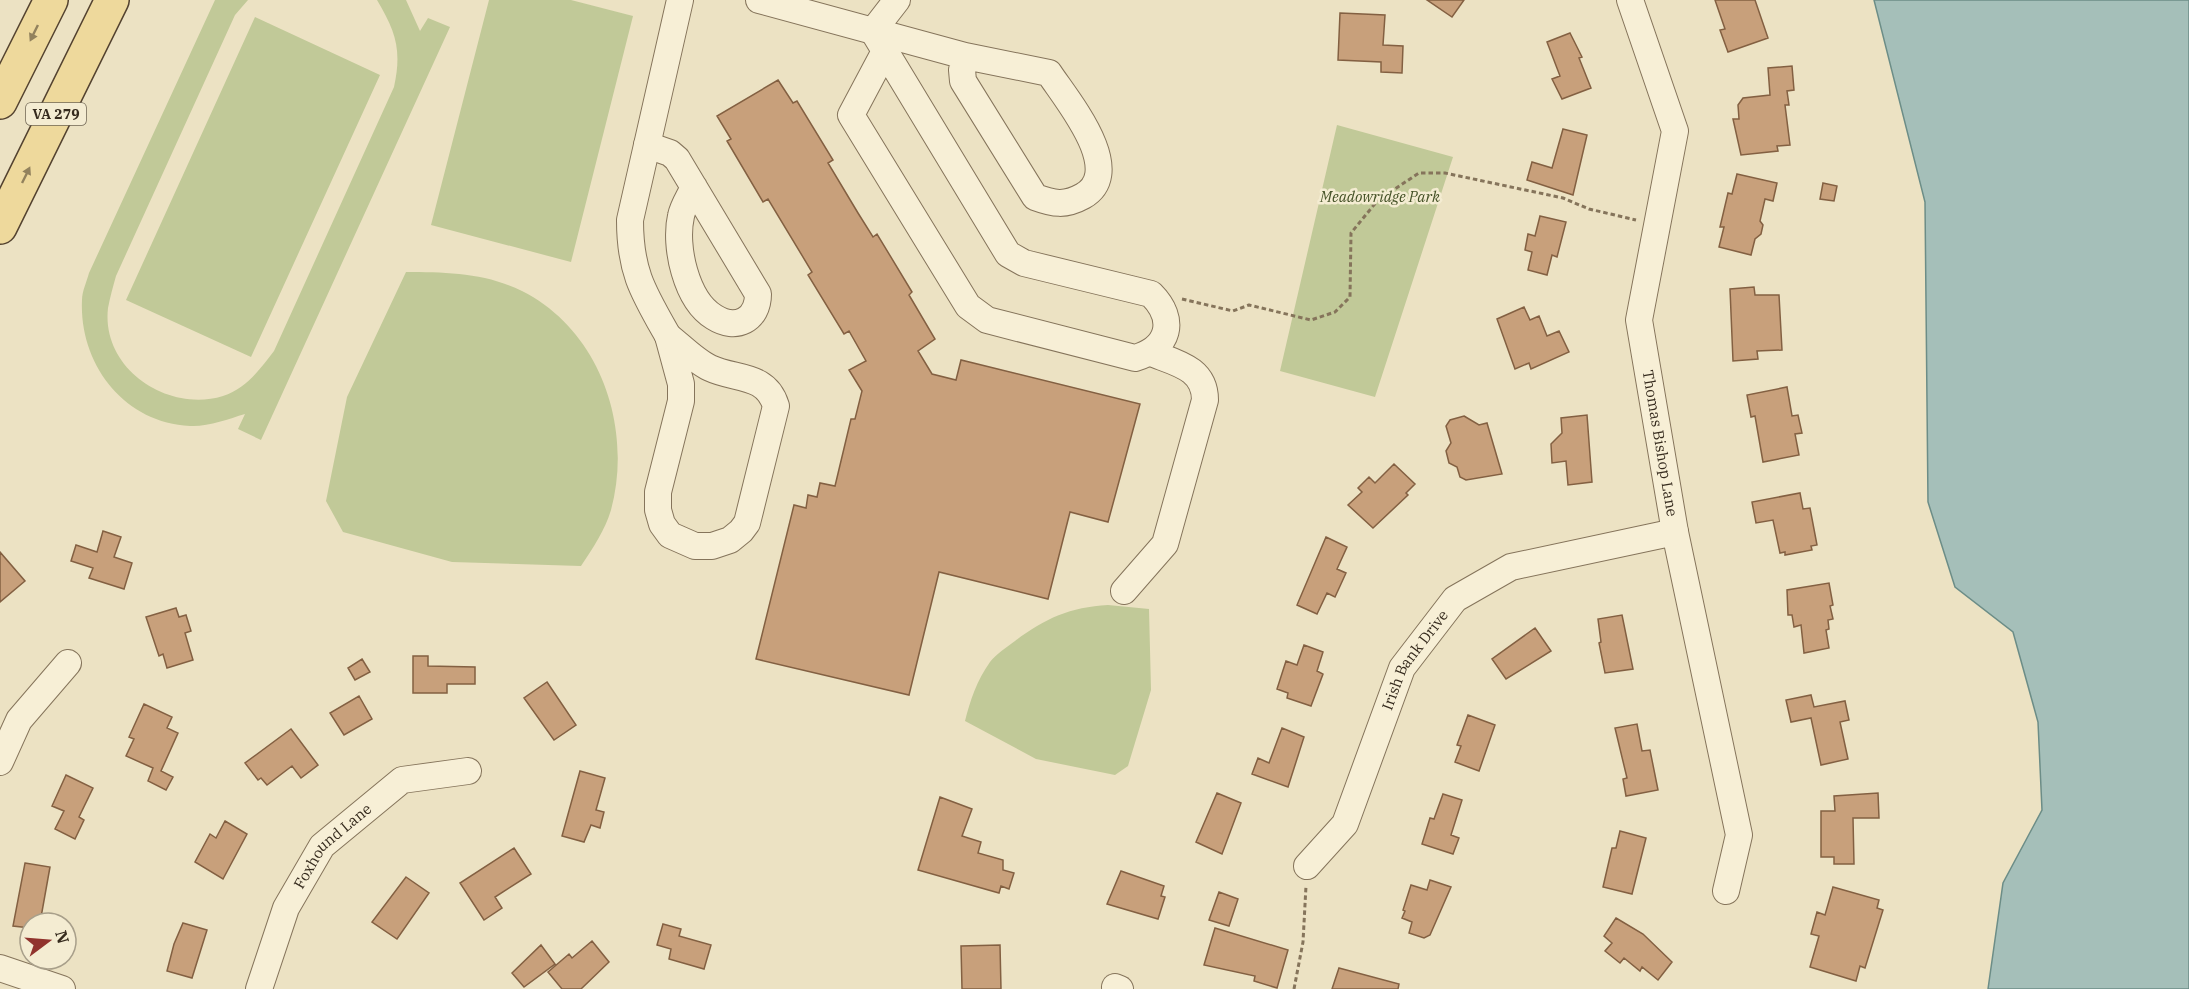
<svg xmlns="http://www.w3.org/2000/svg" width="2189" height="989" viewBox="0 0 2189 989" font-family="'IBM Plex Serif',serif">
  <style>
    .green { fill: #c1c998 }
    .water { fill: #a5bfb9; stroke: #6c8d87; stroke-width: 1.5 }
    .building { fill: #c8a07b; stroke: #836042; stroke-width: 1.5 }
    .lines { fill: none; stroke-linecap: round; stroke-linejoin: round }
    .minor-casing { stroke: #85745b; stroke-width: 28 }
    .major-casing { stroke: #53422f; stroke-width: 36 }
    .path { stroke: #85745b; stroke-width: 3; stroke-dasharray: 4.5 3; stroke-linecap: butt }
    .minor { stroke: #f7efd6; stroke-width: 26 }
    .major { stroke: #eed99c; stroke-width: 33 }
    .oneway { fill: #92825d }
    .labels { text-anchor: middle; stroke-width: 5; stroke-linejoin: round; paint-order: stroke }
    .shield { fill: #f4ecd2; stroke: #6f6554; stroke-width: 1.5 }
    .shield-label { font-size: 14px; font-weight: bold; fill: #362b1e }
    .park-label { font-size: 15px; font-style: italic; fill: #445126; stroke: #f4ecd2 }
    .street-label { font-size: 15px; fill: #362b1e; stroke: #f4ecd2 }
  </style>
  <rect width="100%" height="100%" fill="#ece2c3"/>
  <path class="green" d="M215 0H248L235 15 116 276C113 287 110 297 108 308 101 369 168 413 223 396 246 389 260 369 274 351L394 87C402 50 396 32 377 0H406L420 31 428 18 450 27 261 440 238 429 245 414C228 419 208 427 190 426 124 423 79 364 82 300 82 291 87 281 89 273Z
    M489 0H571L633 16 571 262 431 225Z
    M255 17 380 75 251 357 126 300Z
    M1337 125 1453 157 1375 397 1280 371Z
    M406 272C446 272 486 273 522 291 601 331 633 428 611 510 605 530 593 548 581 566L452 562 343 532 326 501 347 397Z
    M1108 605 1149 609 1151 690 1128 766 1115 775 1036 759 965 721C970 701 977 680 990 662 996 654 1007 647 1015 641 1044 619 1070 607 1108 605Z"/>
  <path class="water" d="M1874 0H2189V989H1988L2003 883 2042 810 2038 722 2013 632 1955 587 1928 502 1925 202Z"/>
  <path class="building" d="M1427 0H1464L1452 17Z
    M1715 0H1755L1768 38 1728 52 1720 30 1725 29Z
    M1340 13 1385 15 1383 45 1403 46 1402 73 1381 72V62L1338 60Z
    M1570 33 1582 57 1579 58 1591 88 1562 99 1552 79 1560 76 1547 42Z
    M1792 66 1794 90 1787 91 1789 105H1785L1790 145 1777 146 1778 151 1741 155 1733 119H1739L1738 105 1743 98 1770 95 1768 68Z
    M778 80 793 103 797 101 833 160 828 163 858 213 873 237 877 234 912 292 909 295 935 339 918 351 932 374 956 380 961 360 1140 404 1108 522 1070 512 1048 599 939 572 909 695 756 659 794 505 806 508 808 495 817 497 820 483 835 486 851 419H855L862 391 849 370 866 361 849 331 844 334 808 275 812 272 768 199 763 202 727 141 731 139 717 116Z
    M1563 129 1587 135 1573 195 1527 180 1532 162 1552 168Z
    M1737 174 1777 183 1773 201 1765 199 1760 221 1763 225 1761 234 1755 239 1751 255 1719 247 1724 227H1720L1728 193 1732 194Z
    M1823 183 1837 186 1834 201 1820 199Z
    M1540 216 1566 222 1557 257 1552 255 1547 275 1528 270 1532 252 1525 250 1528 234 1535 236Z
    M1754 287 1755 295H1779L1782 350 1757 351 1758 359 1733 361 1730 289Z
    M1524 307 1530 320 1539 316 1547 336 1559 331 1569 352 1531 369 1529 363 1515 369 1497 319Z
    M1787 387 1792 416 1798 415 1802 433 1795 434 1799 455 1763 462 1755 416 1751 417 1747 395Z
    M1587 415 1592 482 1568 485 1566 461 1552 463 1551 444 1562 433 1561 418Z
    M1464 416 1479 425 1487 423 1502 474 1466 480 1460 477 1457 467 1449 463 1446 451 1451 443 1446 426 1450 420Z
    M1394 464 1415 484 1406 493 1408 495 1373 528 1348 505 1362 492 1358 488 1369 477 1375 483Z
    M1800 493 1803 509 1810 508 1817 545 1811 546 1812 550 1785 555V552L1780 553 1773 520 1756 523 1752 502Z
    M103 531 121 537 114 557 132 563 124 589 89 578 93 568 71 561 76 545 97 552Z
    M1326 537 1347 547 1337 569 1346 573 1335 597 1327 593 1317 614 1297 605Z
    M0 552 25 581 0 602Z
    M1829 583 1833 605 1830 606 1833 619 1828 620 1829 629 1826 630 1829 648 1804 653 1801 625 1794 627 1792 615H1788L1787 590Z
    M176 608 179 617 186 615 191 631 185 633 193 660 167 668 163 654 159 656 146 617Z
    M1622 615 1633 669 1605 673 1599 643 1601 642 1598 619Z
    M1535 628 1551 651 1506 679 1492 659Z
    M1304 645 1323 652 1317 671 1323 674 1311 706 1287 698 1288 693 1277 689 1286 661 1297 665Z
    M413 656H428V666L475 667V684H447V693H413Z
    M362 659 370 672 355 680 348 668Z
    M547 682 576 725 554 740 524 698Z
    M1811 695 1814 707 1845 701 1849 720 1840 722 1848 759 1821 765 1811 718 1791 722 1786 700Z
    M359 696 372 719 344 735 330 713Z
    M144 704 172 717 167 728 178 733 161 771 173 777 166 790 148 781 153 768 126 756 134 739 129 737Z
    M1468 715 1495 725 1479 771 1455 762 1461 746 1457 745Z
    M1637 724 1642 751 1650 750 1658 790 1626 796 1623 779 1627 778 1615 728Z
    M1282 728 1304 737 1288 787 1252 774 1258 758 1269 763Z
    M291 729 318 765 301 778 292 766 267 785 261 778 258 780 245 763Z
    M580 771 605 778 596 810 604 812 600 828 591 825 584 842 562 836Z
    M66 775 93 788 79 817 84 820 75 839 55 829 64 811 52 806Z
    M1217 793 1241 803 1222 854 1196 842Z
    M1878 793 1879 818H1853L1854 864H1834V857H1821V811H1835L1834 796Z
    M1443 794 1462 800 1451 835 1459 838 1453 854 1422 844 1430 818 1434 819Z
    M940 797 972 809 962 836 981 842 978 853 1003 860V870L1014 873 1009 889 1001 886 999 893 918 870Z
    M225 821 247 834 223 879 195 862 210 834 216 838Z
    M1620 831 1646 838 1632 894 1603 887 1612 848H1616Z
    M514 848 531 874 495 897 502 908 484 920 460 883Z
    M25 863 50 867 40 923H30V928L13 926Z
    M1121 871 1164 886 1161 896 1165 897 1158 919 1107 904Z
    M406 877 429 893 397 939 372 922Z
    M1430 880 1451 887 1430 935 1424 938 1409 933 1412 922 1402 918 1405 911 1403 910 1411 885 1427 890Z
    M1833 887 1879 900 1877 908 1883 910 1865 968 1860 966 1856 981 1810 967 1819 936 1811 934 1817 912 1825 915Z
    M1219 892 1238 899 1229 926 1209 920Z
    M1616 918 1643 934 1672 962 1658 980 1642 967 1640 971 1624 958 1620 963 1605 951 1612 943 1604 936Z
    M183 923 207 930 192 978 167 971 174 944Z
    M663 924 681 929 679 936 711 945 704 969 669 959 671 949 657 945Z
    M1215 928 1288 950 1277 988 1254 981 1255 976 1204 965Z
    M592 941 609 962 581 989H562L548 972 569 954 572 958Z
    M541 945 555 964 524 987 512 973Z
    M1000 945 1001 989H962L961 946Z
    M1339 968 1399 984 1398 989H1332Z"/>
  <g class="lines">
    <defs>
      <g id="minor">
        <path d="M759 0 965 56 1049 73C1066 99 1127 171 1083 196 1065 206 1054 204 1035 197L963 81 962 70 965 56"/>
        <path id="s1" d="M1630 0 1675 131 1639 320 1675 532 1739 835 1726 891"/>
        <path d="M885 51 851 115 968 306 987 320 1135 358C1169 348 1177 320 1151 294L1024 263 1008 254 873 31 897 0"/>
        <path d="M647 145 670 153 677 159 758 294C758 320 736 331 714 317 686 300 674 246 681 216 683 206 690 196 694 187"/>
        <path d="M668 336C681 346 695 361 710 368 735 380 766 373 776 406L747 523 741 531 730 540 712 546H695L670 535 662 524 658 510V492L681 401V384Z"/>
        <path d="M668 336C643 292 630 272 630 220L680 0"/>
        <path d="M1124 591 1165 544 1205 400C1205 368 1176 363 1151 353"/>
        <path d="M0 762 19 720 68 663"/>
        <path id="s2" d="M1307 866 1345 824 1402 668 1455 599 1511 567 1675 532"/>
        <path d="M0 968 62 989"/>
        <path d="M1115 987 1120 989"/>
        <path id="s3" d="M259 989 286 908 322 846 402 780 468 771"/>
      </g>
      <path id="major" d="M0 102 51 0
        M0 227 112 0"/>
    </defs>
    <use href="#minor" class="minor-casing"/>
    <use href="#major" class="major-casing"/>
    <path class="path" d="M1182 299 1233 311 1249 305 1311 320 1335 312 1350 297 1351 233 1378 200 1419 173H1445L1563 198 1589 209 1636 220
      M1294 989 1303 942 1306 886"/>
    <use href="#minor" class="minor"/>
    <use href="#major" class="major"/>
  </g>
  <defs><path id="oneway-solid" d="M-6-.8H1V-3.2L6.5 0L1 3.2V.8H-6Z" transform="scale(1.5)"/></defs>
  <g class="oneway">
    <use href="#oneway-solid" transform="translate(34 33) rotate(116)"/>
    <use href="#oneway-solid" transform="translate(26 175) rotate(-64)"/>
  </g>
  <g class="labels">
    <rect class="shield" x="26" y="103" width="60" height="22" rx="4.5"/>
    <g class="shield-label">
      <text x="56" y="119">VA 279</text>
    </g>
    <g class="park-label">
      <text x="1380" y="202">Meadowridge Park</text>
    </g>
    <g class="street-label">
      <text dy="5" stroke="none"><textPath href="#s1" startOffset="456">Thomas Bishop Lane</textPath></text>
      <text dy="5" stroke="none"><textPath href="#s2" startOffset="236">Irish Bank Drive</textPath></text>
      <text dy="5" stroke="none"><textPath href="#s3" startOffset="164">Foxhound Lane</textPath></text>
    </g>
  </g>
  <g transform="translate(48 941) rotate(74)"><circle r="28" fill="#f4ecd2" stroke="#a89f8a" stroke-width="1.5"/>
  <path d="M0-4.5L10 22L0 15L-10 22Z" fill="#91332d"/>
  <text y="-9" font-size="16" font-weight="bold" text-anchor="middle" fill="#362b1e">N</text>
  </g>
</svg>
